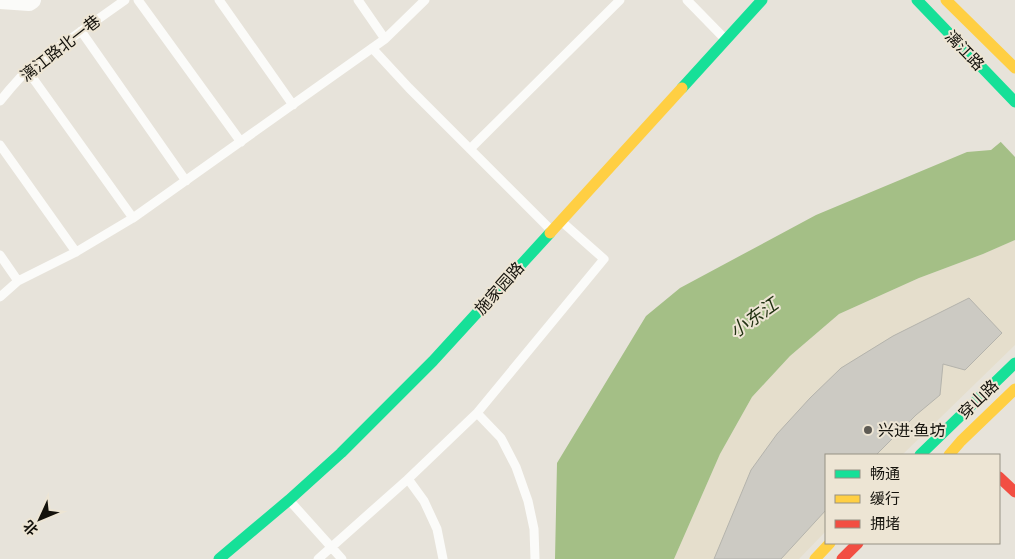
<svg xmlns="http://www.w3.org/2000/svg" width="1015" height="559" viewBox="0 0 1015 559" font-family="'Fira Sans Condensed','Noto Sans SC',sans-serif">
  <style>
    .built { fill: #e5decc }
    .water { fill: #a4bf86 }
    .pier { fill: #e7e3da }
    .building { fill: #cccac3; stroke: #b4b3ac }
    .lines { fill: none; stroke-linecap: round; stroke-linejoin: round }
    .lane { stroke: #fbfbf9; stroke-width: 9 }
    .street { stroke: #fbfbf9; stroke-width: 18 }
    .fast { stroke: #16e098; stroke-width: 11 }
    .slow { stroke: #ffcf43; stroke-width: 11 }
    .jam { stroke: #f24e42; stroke-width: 11 }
    .poi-dot { fill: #5e5b54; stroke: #ede5d4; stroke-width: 2 }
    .labels { text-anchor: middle; stroke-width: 4; stroke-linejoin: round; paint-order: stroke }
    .street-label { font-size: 16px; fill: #14120c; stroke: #ede5d4 }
    .poi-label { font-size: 16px; fill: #14120c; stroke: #ede5d4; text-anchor: start }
    .water-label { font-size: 18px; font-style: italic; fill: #223212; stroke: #ede5d4 }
  </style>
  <rect width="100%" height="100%" fill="#e7e3da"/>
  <path class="built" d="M1015 240V345L902 455H826V531L799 559H674L720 454 752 397 790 356 839 314 919 278 983 254Z"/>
  <path class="water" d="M1015 130V240L983 254 919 278 839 314 790 356 752 397 720 454 674 559H555L557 463 646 316 680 288 816 215 967 152 991 150Z"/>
  <path class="pier" d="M1015 127V157L999 140Z"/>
  <path class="building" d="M969 298 1002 333 965 370 943 364 940 395 916 415 876 455H826V510L781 559H714L751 470 777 434 810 398 841 368 893 336Z"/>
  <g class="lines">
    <path class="lane" d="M138 0 241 142
      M219 0 293 105
      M358 0 385 39
      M687 0 726 40
      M81 31 186 181
      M372 48 409 88 552 231
      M27 70 133 218
      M0 101 10 89 27 70 46 56 125 0
      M0 145 76 252
      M470 149 620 0
      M0 255 18 281
      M0 297 18 281 76 252 133 218 385 39 425 0
      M477 413 501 438 516 467 528 501 534 529 535 559
      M408 479 424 501 437 529 443 559
      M289 500 342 559
      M318 559 408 479 477 413 604 259 561 221"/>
    <path class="street" d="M0 0 29 2 32 0"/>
    <path class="fast" d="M917 0 1015 102
      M682 88 762 0
      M920 455 1015 363
      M219 559 289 500 341 453 433 361 550 233"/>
    <path class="slow" d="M946 0 1015 68
      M550 233 682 88
      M949 455 961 441 1015 389
      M815 559 830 543"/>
    <path class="jam" d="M999 477 1015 492
      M842 559 858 543"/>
  </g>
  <circle class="poi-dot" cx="868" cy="430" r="5"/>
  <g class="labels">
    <g class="street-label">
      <text transform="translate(60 48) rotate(-38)" y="6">漓江路北一巷</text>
      <text transform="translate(965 50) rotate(46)" y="6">漓江路</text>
      <text transform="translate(499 288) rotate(-48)" y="6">施家园路</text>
      <text transform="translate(978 399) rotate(-44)" y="6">穿山路</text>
    </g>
    <g class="poi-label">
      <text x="878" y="436">兴进·鱼坊</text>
    </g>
    <g class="water-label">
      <text transform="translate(754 318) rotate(-35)" y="6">小东江</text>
    </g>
  </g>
  <rect x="825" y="454" width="175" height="90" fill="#ede5d4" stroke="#969184"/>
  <rect x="835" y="470" width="25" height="8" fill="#16e098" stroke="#969184"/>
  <text x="870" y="479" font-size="15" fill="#14120c">畅通</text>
  <rect x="835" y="495" width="25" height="8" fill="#ffcf43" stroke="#969184"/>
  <text x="870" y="504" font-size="15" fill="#14120c">缓行</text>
  <rect x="835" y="520" width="25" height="8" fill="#f24e42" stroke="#969184"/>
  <text x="870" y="529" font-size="15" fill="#14120c">拥堵</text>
  <g transform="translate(40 519) rotate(226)" stroke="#ede5d4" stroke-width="4" paint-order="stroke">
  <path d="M0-4L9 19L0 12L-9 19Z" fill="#14120c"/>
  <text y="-8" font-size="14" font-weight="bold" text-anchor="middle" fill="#14120c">北</text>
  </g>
</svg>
